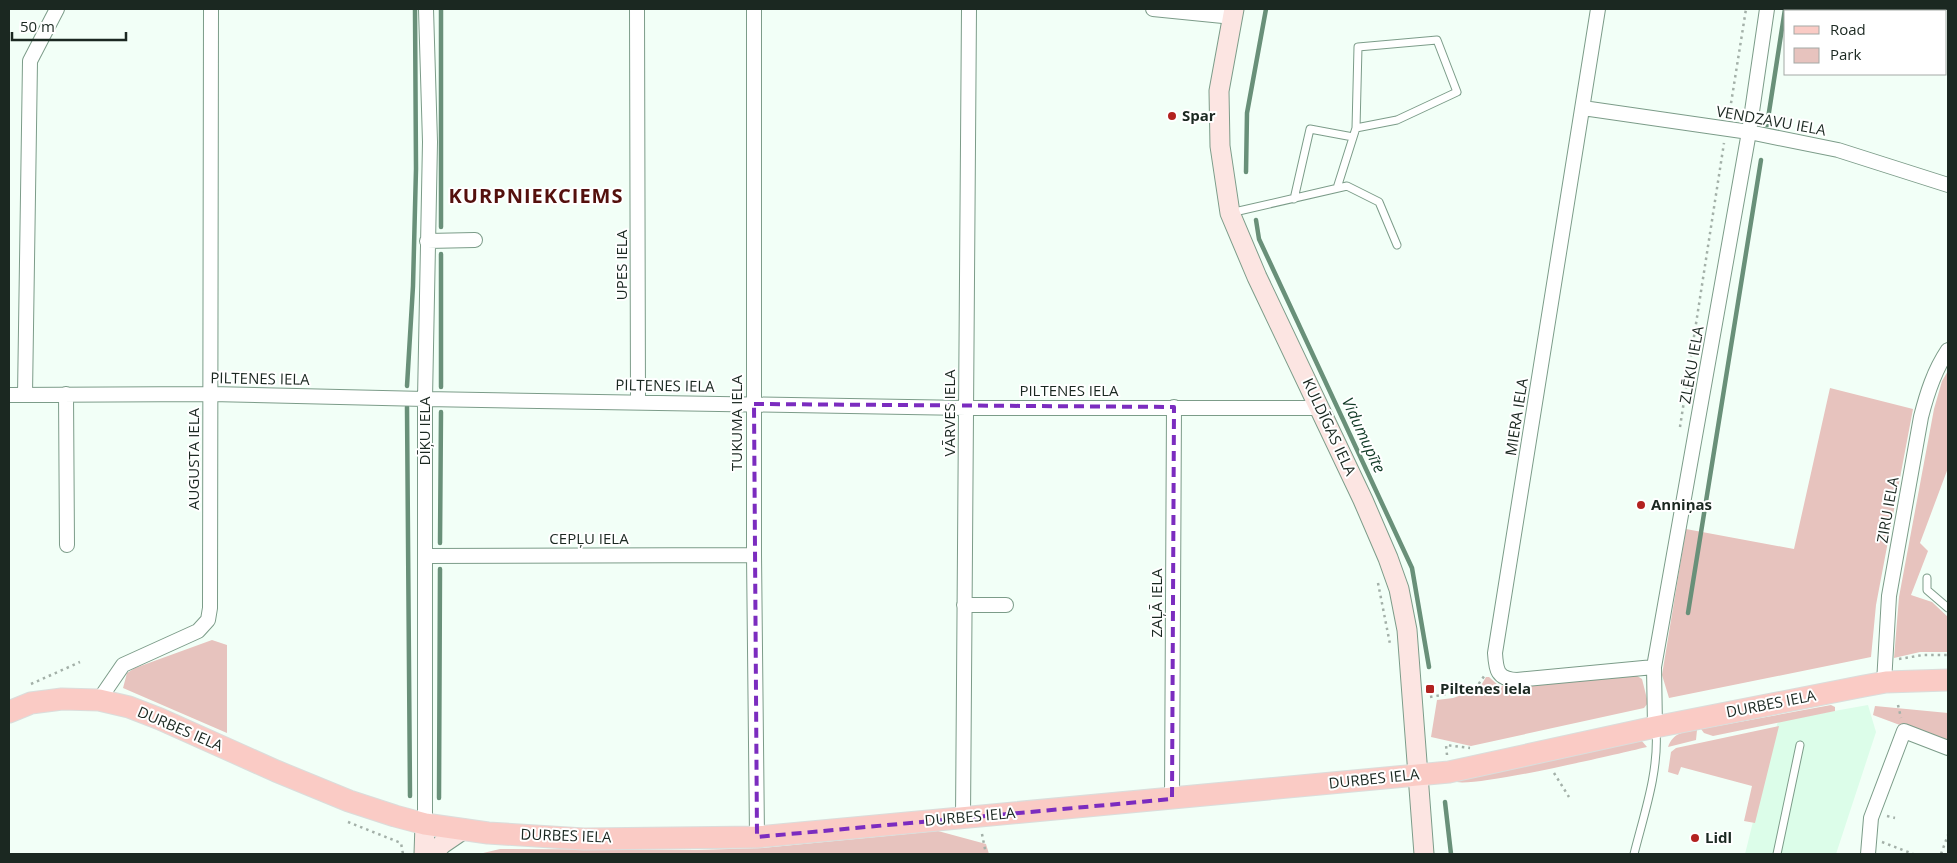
<svg xmlns="http://www.w3.org/2000/svg" width="1957" height="863" viewBox="0 0 1957 863" font-family="'Open Sans',sans-serif">
  <style>
    .built { fill: #dcfde9 }
    .green { fill: #e7c3be }
    .lines { fill: none; stroke-linecap: round; stroke-linejoin: round }
    .stream { stroke: #699079; stroke-width: 4.5 }
    .lane-casing { stroke: #7c9c89; stroke-width: 9 }
    .street-casing { stroke: #7c9c89; stroke-width: 16 }
    .secondary-casing { stroke: #7c9c89; stroke-width: 21 }
    .primary-casing { stroke: #dbdddb; stroke-width: 23 }
    .path { stroke: #a3b0a8; stroke-width: 2.5; stroke-dasharray: 2.5 4; stroke-linecap: butt }
    .lane { stroke: #fff; stroke-width: 7 }
    .street { stroke: #fff; stroke-width: 14 }
    .secondary { stroke: #fce5e2; stroke-width: 19 }
    .primary { stroke: #facbc5; stroke-width: 21 }
    .marked { fill: none; stroke: #7b2cbf; stroke-width: 4; stroke-dasharray: 10 6; stroke-linejoin: round }
    .poi-dot { fill: #b2221f; stroke: #fff; stroke-width: 2 }
    .labels { text-anchor: middle; stroke-width: 4; stroke-linejoin: round; paint-order: stroke }
    .poi-label { font-size: 15px; font-weight: bold; fill: #1b2821; stroke: #fff; text-anchor: start }
    .street-label { font-size: 15px; fill: #1b2821; stroke: #fff }
    .water-label { font-size: 16px; font-style: italic; fill: #0f3925; stroke: #fff }
    .district-label { font-size: 20px; font-weight: bold; letter-spacing: 1px; fill: #54100d; stroke: #fff }
  </style>
  <rect width="100%" height="100%" fill="#f2fff7"/>
  <path class="built" d="M1868 705 1876 732 1836 854H1745L1778 721Z"/>
  <path class="green" d="M1948 371V468L1920 543 1928 551 1911 595 1932 602 1948 617V652H1920L1894 658 1899 597 1934 409 1942 381Z
    M1830 388 1913 409 1876 605 1871 657 1669 698 1662 675 1686 529 1794 549Z
    M212 640 227 645V733L123 688 127 673 135 668Z
    M1634 674 1642 679 1648 703 1644 708 1471 746 1431 737 1437 700 1453 698 1479 689 1486 677H1489L1499 686Z
    M1831 705 1835 707V711L1713 736 1704 733 1701 729Z
    M1875 706 1948 713V743L1873 715Z
    M1779 726 1755 823 1744 821 1752 786 1681 767 1678 775 1668 772 1671 752 1676 748Z
    M1697 730 1696 740 1668 747C1674 732 1682 733 1697 730Z
    M1641 740 1647 747C1621 753 1468 790 1453 781Z
    M938 831 986 844 989 854H479L500 849 697 850 762 848Z"/>
  <g class="lines">
    <path class="stream" d="M1767 125 1785 9
      M1246 172 1247 113 1266 9
      M1256 220 1259 239 1412 568 1429 667
      M441 227V9
      M407 386 413 286 416 169 415 9
      M441 387V254
      M407 407 410 796
      M440 543 441 412
      M1688 613 1761 160
      M439 798 440 569
      M1445 802 1451 854"/>
    <defs>
      <path id="lane" d="M1337 188 1356 128 1358 47 1437 40 1457 92 1397 120 1356 128
        M1294 199 1310 129 1353 137
        M1230 213 1347 186 1379 202 1397 245
        M1927 578V590L1948 608
        M1634 854C1644 814 1659 772 1656 730
        M1777 854 1800 745"/>
      <path id="street" d="M637 9 638 402
        M754 9V555L757 837
        M1153 9 1233 17
        M1598 9 1495 653C1496 670 1497 679 1517 680L1654 667
        M1583 108 1749 132 1838 150 1948 185
        M427 241 475 240
        M66 394 67 545
        M9 395 211 394 425 399 966 408H1320
        M25 395 30 61 57 9
        M425 556 754 555
        M964 605H1006
        M1884 683 1889 596 1921 417C1927 393 1934 371 1948 350
        M99 700 123 665 198 631 208 620 210 608 211 9
        M1655 727 1654 667 1749 132 1767 9
        M1172 799 1174 407
        M963 818 969 9
        M425 824V399L430 142 426 9
        M1868 854 1871 818 1904 731 1948 748"/>
      <path id="secondary" d="M1234 9 1219 91 1220 146 1230 213 1257 277 1363 500 1388 558 1399 589 1407 630 1424 854
        M424 854 425 824
        M433 854 442 844 464 829"/>
      <path id="primary" d="M9 712 31 703 62 699 99 700 129 707 160 719 276 771 349 801 395 816 425 824 488 833 584 839 757 837 1449 772 1655 727 1864 686 1886 682 1948 680"/>
    </defs>
    <use href="#lane" class="lane-casing"/>
    <use href="#street" class="street-casing"/>
    <use href="#secondary" class="secondary-casing"/>
    <use href="#primary" class="primary-casing"/>
    <path class="path" d="M1729 116 1746 9
      M1680 427 1724 143
      M1378 583 1390 644
      M1899 659 1923 655H1948
      M31 684 80 662
      M1430 697 1475 689 1485 675
      M1898 705 1901 718
      M1447 755 1446 745 1470 748
      M1554 773 1569 797
      M1887 816 1895 818
      M348 822 401 843 403 854
      M982 834 986 854
      M1882 842 1913 854
      M1941 854 1948 835"/>
    <use href="#lane" class="lane"/>
    <use href="#street" class="street"/>
    <use href="#secondary" class="secondary"/>
    <use href="#primary" class="primary"/>
  </g>
  <path class="marked" d="M754 404 1174 407 1172 799 757 837Z"/>
  <g class="poi-dot">
    <circle cx="1172" cy="116" r="5"/>
    <circle cx="1641" cy="505" r="5"/>
    <rect x="1425" y="684" width="10" height="10" rx="2.5"/>
    <circle cx="1695" cy="838" r="5"/>
  </g>
  <g class="labels">
    <g class="poi-label">
      <text x="1182" y="121">Spar</text>
      <text x="1651" y="510">Anniņas</text>
      <text x="1440" y="694">Piltenes iela</text>
      <text x="1705" y="843">Lidl</text>
    </g>
    <g class="street-label">
      <text transform="translate(1771 121) rotate(10)" y="5">VENDZAVU IELA</text>
      <text transform="translate(622 265) rotate(-90)" y="5">UPES IELA</text>
      <text transform="translate(1692 365) rotate(-80)" y="5">ZLĒKU IELA</text>
      <text transform="translate(260 379) rotate(1)" y="5">PILTENES IELA</text>
      <text transform="translate(665 386) rotate(1)" y="5">PILTENES IELA</text>
      <text x="1069" y="396">PILTENES IELA</text>
      <text transform="translate(950 413) rotate(-90)" y="5">VĀRVES IELA</text>
      <text transform="translate(1517 417) rotate(-81)" y="5">MIERA IELA</text>
      <text transform="translate(737 423) rotate(-90)" y="5">TUKUMA IELA</text>
      <text transform="translate(1329 427) rotate(65)" y="5">KULDĪGAS IELA</text>
      <text transform="translate(425 431) rotate(-90)" y="5">DĪĶU IELA</text>
      <text transform="translate(194 459) rotate(-90)" y="5">AUGUSTA IELA</text>
      <text transform="translate(1888 510) rotate(-80)" y="5">ZIRU IELA</text>
      <text x="589" y="544">CEPĻU IELA</text>
      <text transform="translate(1157 603) rotate(-90)" y="5">ZAĻĀ IELA</text>
      <text transform="translate(1771 704) rotate(-11)" y="5">DURBES IELA</text>
      <text transform="translate(180 729) rotate(23)" y="5">DURBES IELA</text>
      <text transform="translate(1374 779) rotate(-6)" y="5">DURBES IELA</text>
      <text transform="translate(970 817) rotate(-5)" y="5">DURBES IELA</text>
      <text transform="translate(566 836) rotate(2)" y="5">DURBES IELA</text>
    </g>
    <g class="water-label">
      <text transform="translate(1364 435) rotate(65)" y="6">Vidumupīte</text>
    </g>
    <g class="district-label">
      <text x="536" y="203">KURPNIEKCIEMS</text>
    </g>
  </g>
  <rect width="1957" height="863" fill="none" stroke="#1b2821" stroke-width="20"/>
  <rect x="1784" y="10" width="162" height="65" fill="#ffffff" stroke="#a4a9a6"/>
  <rect x="1794" y="26" width="25" height="8" fill="#facbc5" stroke="#a4a9a6"/>
  <text x="1830" y="35" font-size="15" fill="#1b2821">Road</text>
  <rect x="1794" y="48" width="25" height="15" fill="#e7c3be" stroke="#a4a9a6"/>
  <text x="1830" y="60" font-size="15" fill="#1b2821">Park</text>
  <path d="M12 32v8h114v-8" fill="none" stroke="#1b2821" stroke-width="2.5"/>
  <text x="20" y="32" font-size="15" fill="#1b2821" stroke="#ffffff" stroke-width="4" paint-order="stroke">50 m</text>
</svg>
